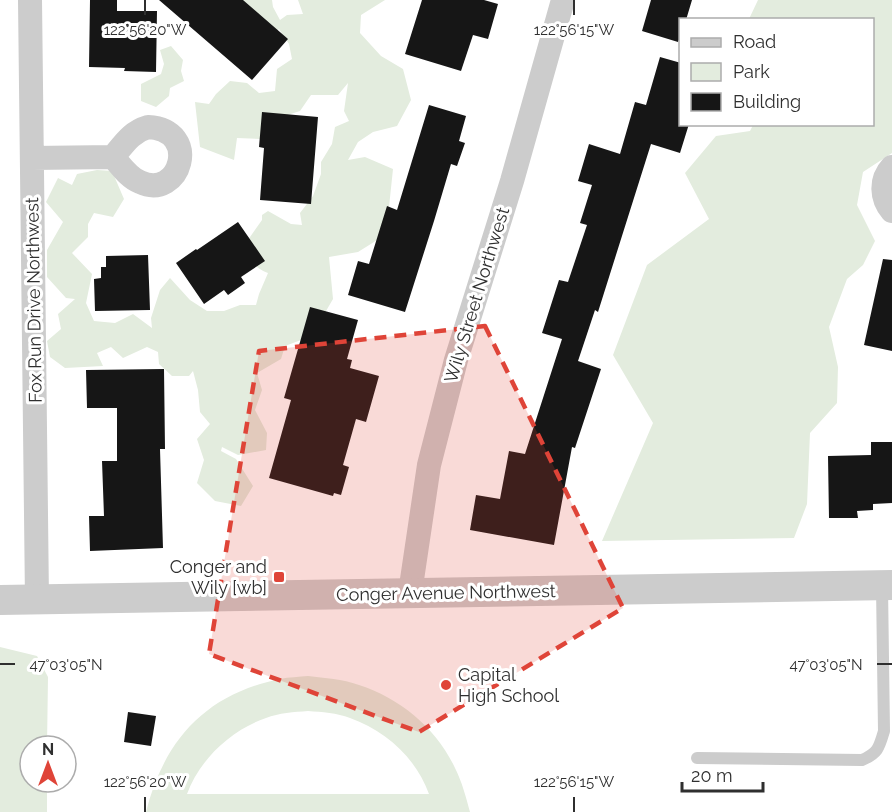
<svg xmlns="http://www.w3.org/2000/svg" width="892" height="812" viewBox="0 0 892 812" font-family="Raleway,sans-serif">
  <style>
    .green { fill: #e3ecde; fill-rule: evenodd }
    .building { fill: #161616 }
    .lines { fill: none; stroke-linecap: round; stroke-linejoin: round }
    .service { stroke: #ccc; stroke-width: 12 }
    .minor { stroke: #ccc; stroke-width: 24 }
    .tertiary { stroke: #ccc; stroke-width: 30 }
    .marked { fill: #df4438; fill-opacity: 0.2; stroke: #df4438; stroke-width: 4.5; stroke-dasharray: 12 8; stroke-linejoin: round }
    .ticks { fill: none; stroke: #2f2f2f; stroke-width: 2 }
    .poi-dot { fill: #df4438; stroke: #fff; stroke-width: 2 }
    .labels { text-anchor: middle; stroke-width: 6; stroke-linejoin: round; paint-order: stroke }
    .street-label { font-size: 18px; fill: #2f2f2f; stroke: #fff }
    .poi-label { font-size: 18px; fill: #2f2f2f; stroke: #fff; text-anchor: end }
    .ticks-label { font-size: 15px; text-anchor: middle; fill: #2f2f2f; stroke: #fff; stroke-width: 6; stroke-linejoin: round; paint-order: stroke }
  </style>
  <rect width="100%" height="100%" fill="#fff"/>
  <path class="green" d="M239 0H272L273 7 280 20 287 15 303 14 298 0H385L361 15 360 33 381 56 403 69 411 100 397 126 373 132 358 142 348 160 365 157 393 169 389 207 382 237 358 252 329 257 333 299 326 311 322 323 309 337 285 346 281 359 257 373 262 390 255 410 267 433 266 450 238 455 222 447 221 451 236 459 253 486 241 506 215 501 197 483 204 460 197 439 210 424 200 412 198 390 193 371 189 376H172L159 364 158 352 147 347 123 358 111 347 97 353 103 366 65 368 50 357 47 341 61 329 58 314 75 299 66 298 47 277V250L63 222 46 202 58 178 72 185 77 174 97 170 112 171 124 199 113 217 94 213 88 224V237L72 253 92 274 86 303 94 321 115 323 133 314 152 328 151 318 160 290 170 278 190 300 207 311H224L240 305H256L259 294 268 273C253 267 252 261 245 247L250 237 262 220V215L268 211 291 224 302 225 300 213 313 196 321 174V162L332 144 335 127 349 121 344 111 348 83 338 95H311L300 111 275 119 261 139 237 138 234 160 200 147 195 102 209 104 216 94 230 81 247 83 259 93 275 91 277 69 292 59 289 44 279 29 269 39Z
    M758 0H892V153L863 172 857 205 875 241 863 265 847 279 829 327 838 367 837 403 810 433 807 504 794 538 602 541 653 423 613 355 647 265 709 219 685 173 716 136 750 131 753 125 872 124V20L749 19Z
    M171 46 183 60 181 71 184 81 170 88 169 96 156 107 141 101V84L161 74 164 64 160 50Z
    M0 647 37 656 48 677 47 746H30V782H47V812H0Z
    M308 676C325 678 342 679 359 685 400 698 437 729 455 768 462 782 466 797 470 812H146C164 740 206 694 280 679 289 677 299 677 308 676ZM308 711C322 712 337 713 350 718 386 731 416 758 429 794H187C200 759 231 730 266 718 279 713 294 712 308 711Z"/>
  <path class="building" d="M90 0H117V11H157L156 72 124 71 125 68 89 67Z
    M159 0H243L288 39 252 80Z
    M422 0H484L498 4 488 39 473 35 461 71 405 54Z
    M651 0H692L686 20H681V35L678 42 642 31Z
    M660 57 681 63V124H689L680 153 651 144 598 312 595 310 578 361 601 369 575 448 572 447 554 545 470 530 476 495 500 499 509 451 525 454 562 339 542 333 559 280 568 282 587 225 580 223 592 185 578 181 589 144 620 154 635 102 646 105Z
    M429 105 466 116 459 141 465 143 457 166 451 164 434 221 405 312 348 295 358 261 369 264 387 206 397 210Z
    M262 112 318 117 311 204 260 200 264 148 259 147Z
    M238 222 265 261 241 277 245 283 228 295 224 290 204 304 176 263 196 249 197 250Z
    M148 255 150 310 95 311 94 279 101 278V267H106V256Z
    M883 259 892 260V351L864 345Z
    M310 307 358 320 347 359 352 360 350 368 379 376 366 422 356 419 343 465 349 467 341 495 334 493 333 496 269 478 291 400 284 398Z
    M164 369 165 449H160L163 548 90 551 89 516H104L102 461H117V408H87L86 370Z
    M871 442H892V503L873 504V510L857 511 858 518H829L828 456 871 455Z
    M128 712 156 716 151 746 124 742Z"/>
  <g class="lines">
    <path class="service" d="M697 758 862 760C878 753 879 748 884 731L882 586"/>
    <path class="minor" d="M30 0 37 600
      M148 127C202 130 180 201 140 182 129 178 121 166 113 157 124 144 131 132 148 127Z
      M32 158 113 157
      M892 167C880 180 881 198 892 211
      M410 593 429 465 456 360 512 181 563 0"/>
    <path class="tertiary" d="M0 600 892 585"/>
  </g>
  <path class="marked" d="M485 326 623 608 419 732 209 654 259 351Z"/>
  <path class="ticks" d="M145 0V15M574 0V15M0 664H15M877 664H892M145 797V812M574 797V812"/>
  <g class="poi-dot">
    <rect x="273" y="571" width="12" height="12" rx="3"/>
    <circle cx="446" cy="685" r="6"/>
  </g>
  <g class="labels">
    <g class="street-label">
      <text transform="translate(477 295) rotate(-73)" y="6">Wily Street Northwest</text>
      <text transform="translate(34 300) rotate(-91)" y="6">Fox Run Drive Northwest</text>
      <text transform="translate(446 593) rotate(-1)" y="6">Conger Avenue Northwest</text>
    </g>
    <g class="poi-label">
      <text x="267" y="573">Conger and<tspan x="267" dy="21">Wily [wb]</tspan></text>
      <text x="458" y="681" text-anchor="start">Capital<tspan x="458" dy="21">High School</tspan></text>
    </g>
  </g>
  <g class="ticks-label">
    <text x="145" y="35">122°56'20"W</text>
    <text x="574" y="35">122°56'15"W</text>
    <text x="66" y="670">47°03'05"N</text>
    <text x="826" y="670">47°03'05"N</text>
    <text x="145" y="787">122°56'20"W</text>
    <text x="574" y="787">122°56'15"W</text>
  </g>
  <rect x="679" y="18" width="195" height="108" fill="#ffffff" stroke="#acacac" stroke-width="1.5"/>
  <rect x="691" y="38" width="30" height="9" fill="#cccccc" stroke="#acacac" stroke-width="1.5"/>
  <text x="733" y="48" font-size="18" fill="#2f2f2f">Road</text>
  <rect x="691" y="63" width="30" height="18" fill="#e3ecde" stroke="#acacac" stroke-width="1.5"/>
  <text x="733" y="78" font-size="18" fill="#2f2f2f">Park</text>
  <rect x="691" y="93" width="30" height="18" fill="#161616" stroke="#acacac" stroke-width="1.5"/>
  <text x="733" y="108" font-size="18" fill="#2f2f2f">Building</text>
  <g transform="translate(48 764)"><circle r="28" fill="#ffffff" stroke="#acacac" stroke-width="1.5"/>
  <path d="M0-4.5L10 22L0 15L-10 22Z" fill="#df4438"/>
  <text y="-9" font-size="16" font-weight="bold" text-anchor="middle" fill="#2f2f2f">N</text>
  </g>
  <path d="M682 782v9h81v-9" fill="none" stroke="#2f2f2f" stroke-width="3"/>
  <text x="691" y="782" font-size="18" fill="#2f2f2f" stroke="#ffffff" stroke-width="4.5" paint-order="stroke">20 m</text>
</svg>
